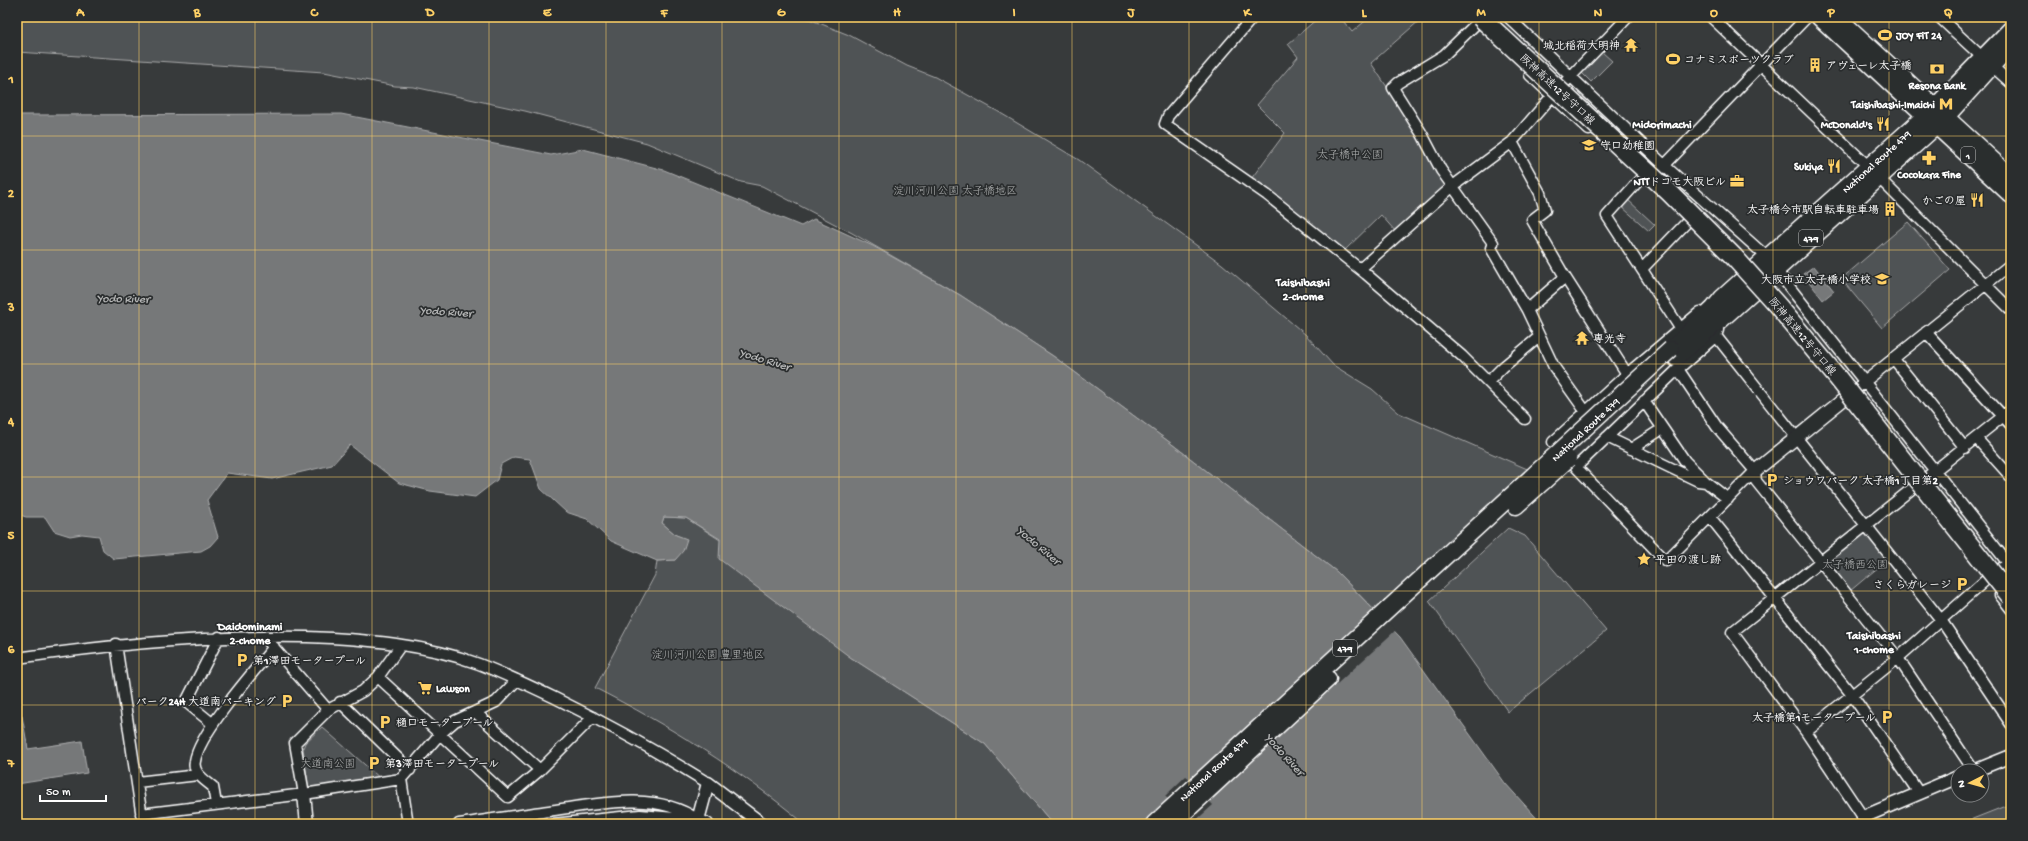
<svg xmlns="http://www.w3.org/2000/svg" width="2028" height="841" viewBox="0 0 2028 841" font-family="'Gochi Hand','Klee One',sans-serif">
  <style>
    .green { fill: #505354; stroke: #a8a9aa }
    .water { fill: #767879; stroke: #adaeaf }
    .pier { fill: #373a3b }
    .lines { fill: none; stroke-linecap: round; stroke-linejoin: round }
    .minor-casing { stroke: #fff; stroke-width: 13 }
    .tertiary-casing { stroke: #fff; stroke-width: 15 }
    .trunk-casing { stroke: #fff; stroke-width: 19 }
    .minor { stroke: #2a2d2e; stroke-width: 10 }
    .tertiary { stroke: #2a2d2e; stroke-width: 12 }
    .trunk { stroke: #2a2d2e; stroke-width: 16 }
    .trunk-bridge-casing { stroke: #fff; stroke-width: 19; stroke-linecap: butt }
    .motorway-bridge-casing { stroke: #fff; stroke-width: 21; stroke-linecap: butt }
    .trunk-bridge { stroke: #2a2d2e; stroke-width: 16 }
    .motorway-bridge { stroke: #2a2d2e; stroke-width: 18 }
    .grid { fill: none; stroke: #ffd166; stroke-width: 1; stroke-opacity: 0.55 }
    .labels { text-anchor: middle; stroke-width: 3.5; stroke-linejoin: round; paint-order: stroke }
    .shield { fill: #2a2d2e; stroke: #bfc0c0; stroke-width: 1 }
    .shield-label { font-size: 10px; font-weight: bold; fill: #fff }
    .poi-label { font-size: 11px; font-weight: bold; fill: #fff; stroke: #2a2d2e; text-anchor: start }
    .street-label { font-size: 11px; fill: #fff; stroke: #2a2d2e }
    .park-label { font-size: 11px; fill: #b0b2b2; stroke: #2a2d2e }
    .neighbourhood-label { font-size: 12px; font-weight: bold; fill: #fff; stroke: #2a2d2e }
    .water-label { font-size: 12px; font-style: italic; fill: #b4b5b5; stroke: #2a2d2e }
    .neatline { fill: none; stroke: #ffd166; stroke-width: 1.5 }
    .grid-label { font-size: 13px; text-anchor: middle; font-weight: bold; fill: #ffd166 }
  </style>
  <rect width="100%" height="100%" fill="#373a3b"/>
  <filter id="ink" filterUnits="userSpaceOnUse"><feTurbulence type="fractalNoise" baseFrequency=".025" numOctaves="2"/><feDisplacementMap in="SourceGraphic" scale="8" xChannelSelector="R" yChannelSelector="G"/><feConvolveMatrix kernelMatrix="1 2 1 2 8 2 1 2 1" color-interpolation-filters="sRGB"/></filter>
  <g filter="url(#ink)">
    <path class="green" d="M17 17H804L849 35 907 66 935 77 997 111 1079 160 1222 264 1306 335 1333 365 1372 389 1399 413 1541 475 1384 620 1337 572 1168 441 1053 356 960 295 852 233 762 186 741 182 647 143 525 111 414 87 395 86 324 72 17 52Z
      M1319 17H1340L1352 32 1370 17H1417L1420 20 1371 63 1417 132V136L1447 188 1396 232 1381 215 1344 251 1251 179 1285 133 1257 105 1298 57 1288 44Z
      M1602 52 1612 61 1591 82 1582 73Z
      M1627 199 1655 225 1649 231 1621 206Z
      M1908 222 1950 270 1882 328 1841 279Z
      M664 517 686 518 720 540 850 657 985 744 1053 824H805C740 770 670 726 595 688L655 575 657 561 675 560 686 539 676 535 662 523Z
      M1508 528 1525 536 1606 631 1508 712 1429 601Z
      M1864 533 1868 534 1887 560 1850 591 1828 565 1829 561Z
      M322 727 381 779 311 788 308 785 303 748 305 743Z
      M2008 805 2011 814V824H1960Z"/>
    <path class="water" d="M341 114 551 155 583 149 664 170 801 226 814 219 873 246 960 295 1053 356 1168 441 1337 572 1400 637 1505 783 1542 824H1053L985 744 850 657 719 559 720 539 686 518 664 517 662 523 676 535 687 539 683 551 675 560 657 561 611 541 587 519 566 512 541 489 530 459 514 457 501 464 497 480 475 497 430 491 399 483 350 445 332 465 272 479 227 473 207 500 218 537 210 546 201 551 114 559 103 550 99 536 82 534 70 536 54 531 45 517H26L17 514V115Z
      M1814 266 1834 291 1823 300 1803 274Z
      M22 716 28 749 82 741 87 773 17 784V717Z"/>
    <path class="pier" d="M1375 608 1396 630 1209 801 1213 805 1192 824 1188 821 1185 824H1141L1168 799 1165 796 1186 776 1190 779Z"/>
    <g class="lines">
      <defs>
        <path id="minor" d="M1253 17 1168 116 1165 124 1267 195 1366 274 1462 356 1525 419
          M1508 17 1664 165 1768 258
          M1711 17 1870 168
          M1939 17 1983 58
          M1478 22 1444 55 1398 83 1393 88 1422 134 1441 170 1493 243 1491 248 1527 310 1554 367 1586 412
          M1992 66 2011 83
          M1530 75 1589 130
          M1512 142 1540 193 1545 210 1532 220 1565 277 1627 374
          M1660 170 1807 17
          M1642 177 1607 216 1680 328
          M1878 177 2011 310
          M1360 269 1453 186 1512 142 1552 96 1628 17
          M1642 269 1688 221
          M1776 270 2011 567
          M1527 310 1565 277
          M1718 330 1716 336 1678 369 1576 467 1666 561 1755 471
          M1926 332 2011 425
          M1716 336 1941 620 2011 724
          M1893 358 1965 448
          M1678 369 1717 427 1755 471 1756 481 1898 658 1974 771
          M1488 382 1503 367 1539 337
          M1847 396 2011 264
          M1644 401 1685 461 1706 482
          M1607 437 1698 481 1706 482 1728 499
          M1977 439 2011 477
          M1553 442 1627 374 1700 312
          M1631 449 1662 429
          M1710 517 1852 695 1919 793
          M2000 595 2011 609
          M269 642 328 710
          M116 644 143 824
          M17 658C114 644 208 635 307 637 364 639 425 644 479 664 505 674 530 686 555 698 608 724 658 752 708 783
          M378 677 508 797 540 770 593 717
          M340 702 410 770
          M475 712 540 770
          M213 724 186 702 219 637
          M1806 732 1898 658 1987 579 2011 561
          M401 779 408 824
          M137 782 198 775
          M304 794 295 743 328 710 363 691 378 677 401 645
          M216 804 213 787C205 780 192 773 195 761 199 733 255 670 274 647
          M141 814 304 794 401 779 440 734 455 721 496 702 517 680
          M1863 817 1806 732 1732 632 2011 410
          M459 824C489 820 519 815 549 811 597 804 656 790 698 820
          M554 824 640 815 698 820"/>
        <path id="tertiary" d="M1755 471 1844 399
          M1974 771 2011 756
          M304 794 307 824
          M1863 817 1958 777
          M707 824 698 820 708 783 762 824"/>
        <path id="trunk" d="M1819 17 2011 195
          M1837 17 2011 177
          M1671 349 1713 309 1722 298 1934 108 2011 29
          M1676 358 1722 319 1945 118 2011 45
          M1516 506 1544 481
          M1154 824 1537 472
          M1172 824 1328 679"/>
      </defs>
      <use href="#minor" class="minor-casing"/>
      <use href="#tertiary" class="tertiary-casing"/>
      <use href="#trunk" class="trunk-casing"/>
      <use href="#minor" class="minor"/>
      <use href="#tertiary" class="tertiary"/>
      <use href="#trunk" class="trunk"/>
      <defs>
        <path id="trunk-bridge" d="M1537 472 1671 349
          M1544 481 1568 459"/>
        <path id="motorway-bridge" d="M1480 17 1669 192 1734 257 1778 306 1837 377 2011 597"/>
      </defs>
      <use href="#trunk-bridge" class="trunk-bridge-casing"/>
      <use href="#motorway-bridge" class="motorway-bridge-casing"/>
      <use href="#trunk-bridge" class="trunk-bridge"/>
      <use href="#motorway-bridge" class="motorway-bridge"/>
    </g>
  </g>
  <path class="grid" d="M139 17V824M255 17V824M372 17V824M489 17V824M606 17V824M722 17V824M839 17V824M956 17V824M1072 17V824M1189 17V824M1306 17V824M1422 17V824M1539 17V824M1656 17V824M1773 17V824M1889 17V824M17 136H2011M17 250H2011M17 364H2011M17 477H2011M17 591H2011M17 705H2011"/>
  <defs>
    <symbol id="stadium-bare" viewBox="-9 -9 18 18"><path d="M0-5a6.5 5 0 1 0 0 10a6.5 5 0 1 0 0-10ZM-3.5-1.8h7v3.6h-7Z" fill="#ffd166" stroke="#2a2d2e" stroke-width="2.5" paint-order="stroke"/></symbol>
    <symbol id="temple-bare" viewBox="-9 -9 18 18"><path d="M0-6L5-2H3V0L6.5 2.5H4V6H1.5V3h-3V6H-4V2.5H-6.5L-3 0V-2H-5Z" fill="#ffd166" stroke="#2a2d2e" stroke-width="2.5" paint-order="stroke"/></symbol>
    <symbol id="building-bare" viewBox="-9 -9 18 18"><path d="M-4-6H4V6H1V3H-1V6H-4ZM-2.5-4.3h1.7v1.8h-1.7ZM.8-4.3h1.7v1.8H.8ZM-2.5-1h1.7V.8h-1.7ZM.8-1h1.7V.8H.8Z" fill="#ffd166" stroke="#2a2d2e" stroke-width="2.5" paint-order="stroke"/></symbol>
    <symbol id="bank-bare" viewBox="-9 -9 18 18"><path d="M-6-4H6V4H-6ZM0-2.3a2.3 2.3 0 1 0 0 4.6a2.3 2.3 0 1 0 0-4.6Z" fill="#ffd166" stroke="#2a2d2e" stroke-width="2.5" paint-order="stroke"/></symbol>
    <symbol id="metro-bare" viewBox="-9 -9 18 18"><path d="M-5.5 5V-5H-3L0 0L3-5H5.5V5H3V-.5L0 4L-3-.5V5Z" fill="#ffd166" stroke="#2a2d2e" stroke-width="2.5" paint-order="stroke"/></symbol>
    <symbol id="restaurant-bare" viewBox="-9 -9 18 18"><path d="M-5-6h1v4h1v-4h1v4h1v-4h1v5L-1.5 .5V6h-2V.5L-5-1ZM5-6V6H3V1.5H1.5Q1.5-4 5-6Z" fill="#ffd166" stroke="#2a2d2e" stroke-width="2.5" paint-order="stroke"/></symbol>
    <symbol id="school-bare" viewBox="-9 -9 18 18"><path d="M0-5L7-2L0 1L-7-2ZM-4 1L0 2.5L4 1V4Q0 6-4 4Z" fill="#ffd166" stroke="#2a2d2e" stroke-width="2.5" paint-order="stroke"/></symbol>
    <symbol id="pharmacy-bare" viewBox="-9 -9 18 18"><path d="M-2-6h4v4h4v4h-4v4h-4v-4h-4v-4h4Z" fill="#ffd166" stroke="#2a2d2e" stroke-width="2.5" paint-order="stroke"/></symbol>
    <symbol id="office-bare" viewBox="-9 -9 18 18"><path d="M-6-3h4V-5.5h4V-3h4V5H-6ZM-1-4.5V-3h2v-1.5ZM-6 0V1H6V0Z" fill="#ffd166" stroke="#2a2d2e" stroke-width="2.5" paint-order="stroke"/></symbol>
    <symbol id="parking-bare" viewBox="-9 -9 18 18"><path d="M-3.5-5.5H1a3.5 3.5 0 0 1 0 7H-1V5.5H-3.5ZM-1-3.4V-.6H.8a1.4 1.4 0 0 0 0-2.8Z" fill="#ffd166" stroke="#2a2d2e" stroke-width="2.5" paint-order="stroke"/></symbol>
    <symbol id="sight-bare" viewBox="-9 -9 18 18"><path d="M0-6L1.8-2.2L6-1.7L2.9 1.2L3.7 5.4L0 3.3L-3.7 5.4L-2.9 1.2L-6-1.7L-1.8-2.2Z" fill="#ffd166" stroke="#2a2d2e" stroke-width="2.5" paint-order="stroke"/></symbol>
    <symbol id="supermarket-bare" viewBox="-9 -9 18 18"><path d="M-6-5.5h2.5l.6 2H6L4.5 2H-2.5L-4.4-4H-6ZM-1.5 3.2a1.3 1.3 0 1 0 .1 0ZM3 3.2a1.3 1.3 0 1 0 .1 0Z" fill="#ffd166" stroke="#2a2d2e" stroke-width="2.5" paint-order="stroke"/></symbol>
  </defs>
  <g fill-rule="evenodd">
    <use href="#stadium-bare" x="1875" y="25" width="20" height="20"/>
    <use href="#temple-bare" x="1621" y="35" width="20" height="20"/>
    <use href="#stadium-bare" x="1663" y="49" width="20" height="20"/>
    <use href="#building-bare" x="1805" y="55" width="20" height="20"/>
    <use href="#bank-bare" x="1927" y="59" width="20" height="20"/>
    <use href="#metro-bare" x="1936" y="94" width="20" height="20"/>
    <use href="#restaurant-bare" x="1873" y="114" width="20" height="20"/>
    <use href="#school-bare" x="1579" y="135" width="20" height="20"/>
    <use href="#pharmacy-bare" x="1919" y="148" width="20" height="20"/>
    <use href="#restaurant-bare" x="1824" y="156" width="20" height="20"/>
    <use href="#office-bare" x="1727" y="171" width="20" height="20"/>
    <use href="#restaurant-bare" x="1967" y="190" width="20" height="20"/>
    <use href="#building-bare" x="1880" y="199" width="20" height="20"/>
    <use href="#school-bare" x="1872" y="269" width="20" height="20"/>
    <use href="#temple-bare" x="1572" y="328" width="20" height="20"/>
    <use href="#parking-bare" x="1762" y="470" width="20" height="20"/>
    <use href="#sight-bare" x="1634" y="549" width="20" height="20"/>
    <use href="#parking-bare" x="1952" y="574" width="20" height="20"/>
    <use href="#parking-bare" x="232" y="650" width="20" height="20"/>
    <use href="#supermarket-bare" x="415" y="678" width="20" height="20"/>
    <use href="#parking-bare" x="277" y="691" width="20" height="20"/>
    <use href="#parking-bare" x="1877" y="707" width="20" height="20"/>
    <use href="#parking-bare" x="375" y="712" width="20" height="20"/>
    <use href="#parking-bare" x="364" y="753" width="20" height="20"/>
  </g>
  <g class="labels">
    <g class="shield">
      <rect x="1961" y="147" width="14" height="16" rx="3"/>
      <rect x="1799" y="230" width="24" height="16" rx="3"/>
      <rect x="1333" y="640" width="24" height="16" rx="3"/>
    </g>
    <g class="shield-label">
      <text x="1968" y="159">1</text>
      <text x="1811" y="242">479</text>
      <text x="1345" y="652">479</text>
    </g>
    <g class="poi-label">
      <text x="1896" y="39">JOY FiT 24</text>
      <text x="1620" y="49" text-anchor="end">城北稲荷大明神</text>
      <text x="1684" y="63">コナミスポーツクラブ</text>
      <text x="1826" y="69">アヴェーレ太子橋</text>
      <text x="1937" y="89" text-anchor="middle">Resona Bank</text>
      <text x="1935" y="108" text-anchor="end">Taishibashi-Imaichi</text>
      <text x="1872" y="128" text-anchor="end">McDonald's</text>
      <text x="1600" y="149">守口幼稚園</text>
      <text x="1823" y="170" text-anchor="end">Sukiya</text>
      <text x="1929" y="178" text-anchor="middle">Cocokara Fine</text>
      <text x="1726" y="185" text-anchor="end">NTTドコモ大阪ビル</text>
      <text x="1966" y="204" text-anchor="end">かごの屋</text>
      <text x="1879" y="213" text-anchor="end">太子橋今市駅自転車駐車場</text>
      <text x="1871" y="283" text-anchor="end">大阪市立太子橋小学校</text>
      <text x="1593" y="342">専光寺</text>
      <text x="1783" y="484">ショウワパーク 太子橋1丁目第2</text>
      <text x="1655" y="563">平田の渡し跡</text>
      <text x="1951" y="588" text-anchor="end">さくらガレージ</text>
      <text x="253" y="664">第1澤田モータープール</text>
      <text x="436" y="692">Lawson</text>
      <text x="276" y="705" text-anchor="end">パーク24H 大道南パーキング</text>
      <text x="1876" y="721" text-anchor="end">太子橋第1モータープール</text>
      <text x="396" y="726">樋口モータープール</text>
      <text x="385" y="767">第3澤田モータープール</text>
    </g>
    <g class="street-label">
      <text transform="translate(1558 89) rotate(43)" y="4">阪神高速12号守口線</text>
      <text transform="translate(1876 161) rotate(-42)" y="4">National Route 479</text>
      <text transform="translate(1803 336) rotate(50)" y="4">阪神高速12号守口線</text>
      <text transform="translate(1585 429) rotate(-43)" y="4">National Route 479</text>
      <text transform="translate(1213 769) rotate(-43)" y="4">National Route 479</text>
    </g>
    <g class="park-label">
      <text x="1350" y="158">太子橋中公園</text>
      <text x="955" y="194">淀川河川公園 太子橋地区</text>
      <text x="1855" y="568">太子橋西公園</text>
      <text x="708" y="658">淀川河川公園 豊里地区</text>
      <text x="328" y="767">大道南公園</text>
    </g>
    <g class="neighbourhood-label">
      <text x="1662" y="128">Midorimachi</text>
      <text x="1303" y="286">Taishibashi<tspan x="1303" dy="14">2-chome</tspan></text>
      <text x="250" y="630">Daidominami<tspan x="250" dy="14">2-chome</tspan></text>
      <text x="1874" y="639">Taishibashi<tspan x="1874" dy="14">1-chome</tspan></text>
    </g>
    <g class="water-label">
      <text transform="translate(123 298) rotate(1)" y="4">Yodo River</text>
      <text transform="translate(446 311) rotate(4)" y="4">Yodo River</text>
      <text transform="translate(765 359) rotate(17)" y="4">Yodo River</text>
      <text transform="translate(1039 545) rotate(40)" y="4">Yodo River</text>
      <text transform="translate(1285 754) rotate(48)" y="4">Yodo River</text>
    </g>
  </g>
  <rect width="2028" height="841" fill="none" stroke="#2a2d2e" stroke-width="44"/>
  <g transform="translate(1970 783) rotate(264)"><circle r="19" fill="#2a2d2e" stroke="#7f8182"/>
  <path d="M0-3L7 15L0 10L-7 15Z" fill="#ffd166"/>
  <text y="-6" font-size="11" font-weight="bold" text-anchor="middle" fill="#ffffff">N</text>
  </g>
  <path d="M40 795v6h66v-6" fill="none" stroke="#ffffff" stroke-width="2"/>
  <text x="46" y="795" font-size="12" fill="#ffffff" stroke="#2a2d2e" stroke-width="3" paint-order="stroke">50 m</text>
  <rect x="22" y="22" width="1984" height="797" class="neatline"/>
  <g class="grid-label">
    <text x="80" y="16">A</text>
    <text x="197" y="16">B</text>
    <text x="314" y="16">C</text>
    <text x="430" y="16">D</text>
    <text x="547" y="16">E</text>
    <text x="664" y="16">F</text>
    <text x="781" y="16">G</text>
    <text x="897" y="16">H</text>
    <text x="1014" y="16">I</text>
    <text x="1131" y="16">J</text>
    <text x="1247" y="16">K</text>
    <text x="1364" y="16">L</text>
    <text x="1481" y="16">M</text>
    <text x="1598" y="16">N</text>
    <text x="1714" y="16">O</text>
    <text x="1831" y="16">P</text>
    <text x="1948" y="16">Q</text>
    <text x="11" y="83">1</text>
    <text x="11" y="197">2</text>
    <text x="11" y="311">3</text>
    <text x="11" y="425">4</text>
    <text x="11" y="539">5</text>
    <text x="11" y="653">6</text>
    <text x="11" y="767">7</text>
  </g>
</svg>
